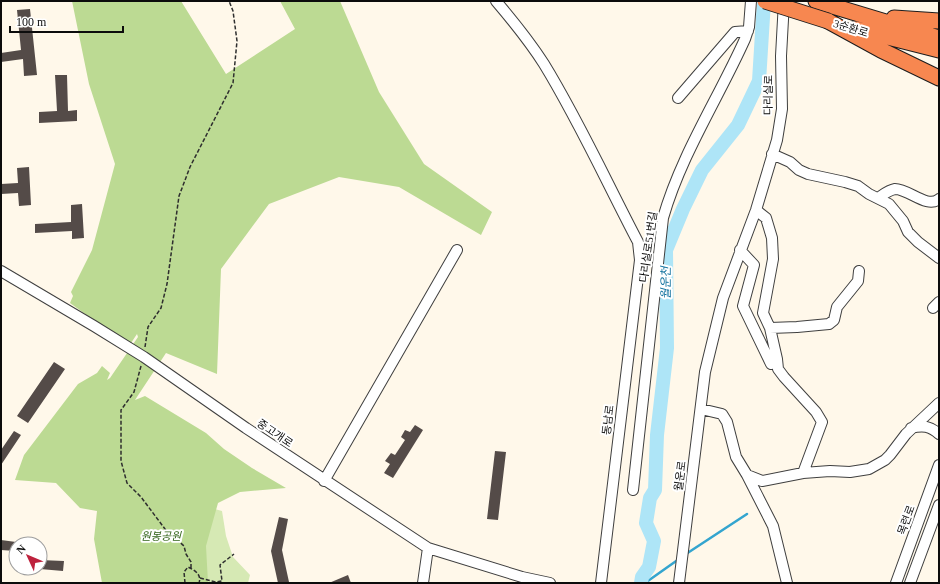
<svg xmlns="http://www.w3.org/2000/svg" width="940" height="584" viewBox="0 0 940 584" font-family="'Times New Roman','Noto Sans KR',serif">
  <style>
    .green { fill: #d6e9b4 }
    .forest { fill: #bcda93 }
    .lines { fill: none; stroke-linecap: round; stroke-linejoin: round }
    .stream { stroke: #34a5cf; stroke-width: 2.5 }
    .river { stroke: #aee5f7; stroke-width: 14 }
    .building { fill: #544b48 }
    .minor-casing { stroke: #3f3f3f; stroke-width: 12 }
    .highway-casing { stroke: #1d1d1d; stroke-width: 17 }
    .path { stroke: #2e2e2e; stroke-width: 1.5; stroke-dasharray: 4 2; stroke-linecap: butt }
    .minor { stroke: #fff; stroke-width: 10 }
    .highway { stroke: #f78750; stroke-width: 15 }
    .highway-bridge-casing { stroke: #1d1d1d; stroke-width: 17; stroke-linecap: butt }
    .highway-bridge { stroke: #f78750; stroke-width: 15 }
    .labels { text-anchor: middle; stroke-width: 4; stroke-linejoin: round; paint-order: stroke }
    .street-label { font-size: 11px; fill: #0c0c0c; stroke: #fff }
    .park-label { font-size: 11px; font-style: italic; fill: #33641b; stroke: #fff }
    .water-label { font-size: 12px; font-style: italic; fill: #13739f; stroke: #fff }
  </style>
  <rect width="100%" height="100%" fill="#fff8ea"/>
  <path class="green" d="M200 505 222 511 226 536 233 557 250 575 248 583H113Z"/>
  <path class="forest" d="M72 1H181L226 74 295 29 280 1H340L379 92 424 164 492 212 481 235 399 187 339 177 269 204 221 269 217 374 166 353 135 400 145 396 206 433 224 449 252 468 286 488 240 492 218 503 206 546 208 583H102L94 539 97 511 80 508 56 483 15 480 24 455 78 384 97 373 102 366 110 373 107 380 110 378 138 337 137 334 129 346 70 303 73 296 71 292 92 250 115 164 89 84Z"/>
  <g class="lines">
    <path class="stream" d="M686 554 747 514
      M645 583 679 559"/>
    <path class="river" d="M641 583 642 577 649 567 654 541 646 523 650 498 655 490 657 435 667 348 666 250 683 209 702 170 738 125 759 81 764 1"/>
  </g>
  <path class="building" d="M30 9 37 75 24 76 23 59 1 62V53L21 50 17 10Z
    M55 75H67L68 111 77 110V121L39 123V112L57 111Z
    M29 167 31 205 19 206 18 193 1 194V184L18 183 17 168Z
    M82 204 84 238 72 239V231L35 233V224L71 222V205Z
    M54 362 65 369 28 423 17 416Z
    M415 425 423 430 393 478 384 473 390 464 385 461 391 453 395 455 405 440 401 437 405 430 410 432Z
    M14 431 21 435 1 465V450Z
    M495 451 506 452 498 520 487 519Z
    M279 517 288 519 282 550 289 582 285 583H278L271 551Z
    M1 540 16 542V551L1 550Z
    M40 560 64 561 63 571 40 569Z
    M348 575 351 583H329Z"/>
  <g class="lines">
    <defs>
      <path id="minor" d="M496 1C513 21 530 42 544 64 579 121 607 183 638 242L640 260 601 583
        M678 98 735 32 748 31
        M772 154 790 162 799 170 808 174 845 182 858 186 869 194 889 204 903 221 908 232 918 242 939 258
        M878 198C884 194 889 190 895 189 909 189 927 209 939 199
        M756 210 766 218 772 238 773 259 763 313 770 328 777 359 778 369 784 377 816 412 822 422 803 473
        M740 250 754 265 743 306 771 364
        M1 271 94 326 144 357 246 428 428 548 522 577 550 583
        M933 308 939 302
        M770 328 797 327 829 324 834 320 837 307 858 281 859 271
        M701 409 722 414 727 422 736 457 747 475 773 526 787 583
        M911 428C923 425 930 426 939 434
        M747 475 762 481 803 473 830 471 850 472 869 469 885 460 890 455 906 434 939 403
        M324 481 457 250
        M633 490 663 218C681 155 718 99 745 39L749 27 751 1
        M423 583 428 548
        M679 583 705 372 723 298 756 210 777 140 782 109 781 56 784 1
        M896 583 939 465
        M910 583 939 505"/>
      <path id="highway" d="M816 1 939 38
        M894 18 939 21
        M828 21 881 50 939 78
        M856 29 939 50"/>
    </defs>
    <use href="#minor" class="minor-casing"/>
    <use href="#highway" class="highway-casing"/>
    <path class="path" d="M145 347 148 327 161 308 167 284 179 196 190 167 233 83 237 41 233 11 229 1
      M141 366 134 392 121 410V461L127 483 141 497 165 529 184 546 186 554 191 562V569
      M200 578 216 582 222 581 220 565 234 554
      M185 583 184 572 188 567C194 570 202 574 199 583"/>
    <use href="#minor" class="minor"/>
    <use href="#highway" class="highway"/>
    <defs>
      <path id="highway-bridge" d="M765 1 828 21"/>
    </defs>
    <use href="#highway-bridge" class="highway-bridge-casing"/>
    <use href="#highway-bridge" class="highway-bridge"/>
  </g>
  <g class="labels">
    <g class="street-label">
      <text transform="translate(851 28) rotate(17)" y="4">3순환로</text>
      <text transform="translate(768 95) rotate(-89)" y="4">다리실로</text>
      <text transform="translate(648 247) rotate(-82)" y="4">다리실로51번길</text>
      <text transform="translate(608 420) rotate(-83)" y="4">동남로</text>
      <text transform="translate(275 433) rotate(34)" y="4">중고개로</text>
      <text transform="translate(680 476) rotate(-83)" y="4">월운로</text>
      <text transform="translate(906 520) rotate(-70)" y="4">목련로</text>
    </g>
    <g class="park-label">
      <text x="161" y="540">원봉공원</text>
    </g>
    <g class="water-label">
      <text transform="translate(666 283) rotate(-90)" y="4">월운천</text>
    </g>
  </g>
  <rect width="940" height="584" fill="none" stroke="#0c0c0c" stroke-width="4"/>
  <g transform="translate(28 556) rotate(314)"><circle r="19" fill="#ffffff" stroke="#9e9e9e"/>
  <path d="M0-3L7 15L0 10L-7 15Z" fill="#be223d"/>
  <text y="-6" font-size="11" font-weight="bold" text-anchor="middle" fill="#0c0c0c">N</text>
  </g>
  <path d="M10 26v6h113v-6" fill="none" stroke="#0c0c0c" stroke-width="2"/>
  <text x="16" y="26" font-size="12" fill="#0c0c0c" stroke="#ffffff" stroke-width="3" paint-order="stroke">100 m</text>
</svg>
